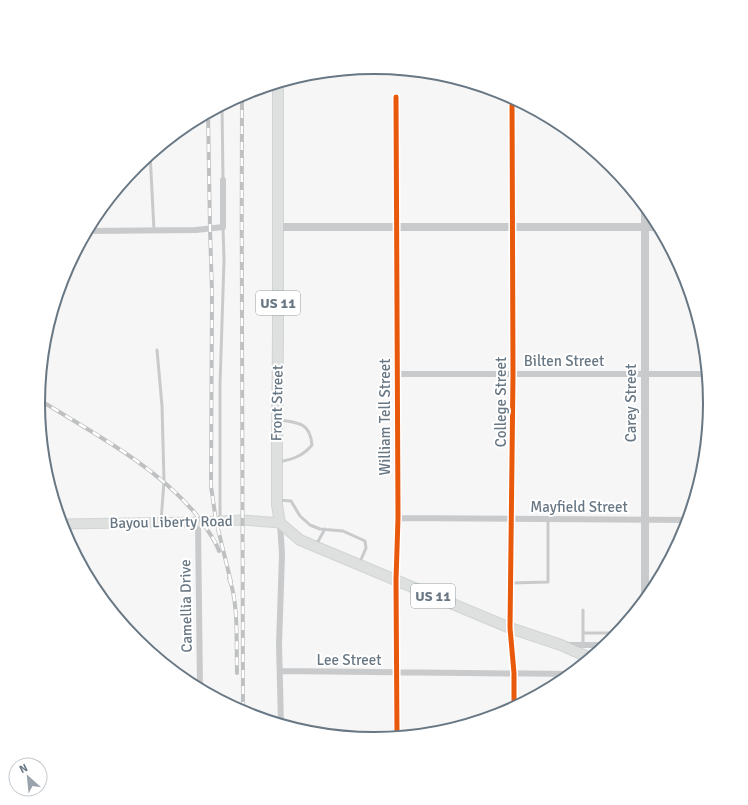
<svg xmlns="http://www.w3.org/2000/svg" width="748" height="805" viewBox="0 0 748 805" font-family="Signika,sans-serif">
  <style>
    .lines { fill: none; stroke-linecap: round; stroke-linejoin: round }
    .secondary-casing { stroke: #d3d4d5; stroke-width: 11 }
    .primary-casing { stroke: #d2d3d4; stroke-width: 12 }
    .service { stroke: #c9cacb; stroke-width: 3 }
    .minor { stroke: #c9cacb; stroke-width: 6 }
    .tertiary { stroke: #c9cacb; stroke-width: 8 }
    .secondary { stroke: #dedfdf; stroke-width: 9 }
    .primary { stroke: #dedfdf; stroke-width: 10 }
    .rail-casing { stroke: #bfc0c2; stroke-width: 4 }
    .rail { stroke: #fff; stroke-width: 2.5; stroke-dasharray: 8; stroke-linecap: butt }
    .cycleway-casing { stroke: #fff; stroke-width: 8 }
    .cycleway { stroke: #e8590c; stroke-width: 5 }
    .labels { text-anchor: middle; stroke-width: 4; stroke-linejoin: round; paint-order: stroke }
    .shield { fill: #fff; stroke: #95a0a9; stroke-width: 1 }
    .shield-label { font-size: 14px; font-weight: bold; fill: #687784 }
    .street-label { font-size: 15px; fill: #687784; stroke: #fff }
    .rim { fill: none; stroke: #687784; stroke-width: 2 }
  </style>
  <rect width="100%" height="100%" fill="#f6f6f6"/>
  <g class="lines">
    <defs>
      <path id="secondary" d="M61 524 198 522 243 520 280 523"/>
      <path id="primary" d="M278 82V334L277 446V505L280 523 300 540 510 628 561 645 590 658"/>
    </defs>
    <use href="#secondary" class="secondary-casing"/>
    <use href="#primary" class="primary-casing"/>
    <path class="service" d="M222 105 223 180
      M150 153 154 230
      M157 350 162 406 164 481 161 522
      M279 420C298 423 310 422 312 445 303 456 293 459 279 462
      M279 500 291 501 300 516 310 525 320 529 343 531 365 541 366 548 360 562
      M220 520V385L224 260 223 227
      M316 545 325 529
      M511 583 548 582V520
      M583 610V645
      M583 633H617"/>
    <path class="minor" d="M396 97 398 518 396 580 397 736
      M512 97 513 374 510 628 514 673V707
      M87 231 196 230 223 227V180
      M397 374H707
      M398 518 688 520
      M198 522 200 689
      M280 523 282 554 279 645 281 724
      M565 645H606
      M281 671 570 674"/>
    <path class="tertiary" d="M278 227H659
      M645 599V206"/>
    <use href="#secondary" class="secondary"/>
    <use href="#primary" class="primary"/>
    <defs>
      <path id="rail" d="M242 94C241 300 243 506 243 712
        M208 112 210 229 212 292 211 486 216 521 231 582
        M38 399C93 433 153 464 195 513 204 525 214 537 219 551
        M229 578C239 603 236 645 237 673"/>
    </defs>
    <use href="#rail" class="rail-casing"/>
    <use href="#rail" class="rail"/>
    <defs>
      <path id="cycleway" d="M396 97 398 518 396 580 397 736
        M512 97 513 374 510 628 514 673V707"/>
    </defs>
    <use href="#cycleway" class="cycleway-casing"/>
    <use href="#cycleway" class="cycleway"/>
  </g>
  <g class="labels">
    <g class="shield">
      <rect x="256" y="291" width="44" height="24" rx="3"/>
      <rect x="411" y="584" width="44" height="24" rx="3"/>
    </g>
    <g class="shield-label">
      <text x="278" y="308">US 11</text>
      <text x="433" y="601">US 11</text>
    </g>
    <g class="street-label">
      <text x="564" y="366">Bilten Street</text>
      <text transform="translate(501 402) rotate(-90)" y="5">College Street</text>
      <text transform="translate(277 403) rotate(-89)" y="5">Front Street</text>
      <text transform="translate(631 403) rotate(-90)" y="5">Carey Street</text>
      <text transform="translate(385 417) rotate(-90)" y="5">William Tell Street</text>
      <text x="579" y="512">Mayfield Street</text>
      <text transform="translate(171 522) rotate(-1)" y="5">Bayou Liberty Road</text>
      <text transform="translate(186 606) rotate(-91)" y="5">Camellia Drive</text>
      <text x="349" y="665">Lee Street</text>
    </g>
  </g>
  <path d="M0 0H748V805H0ZM45 403a329 329 0 1 1 658 0a329 329 0 1 1-658 0Z" fill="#fff" fill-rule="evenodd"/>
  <path class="rim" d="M45 403a329 329 0 1 1 658 0a329 329 0 1 1-658 0Z"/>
  <g transform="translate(28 777) rotate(333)"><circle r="19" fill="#ffffff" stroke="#c3c9ce"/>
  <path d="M0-3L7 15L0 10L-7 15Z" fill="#9aa3ac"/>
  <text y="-6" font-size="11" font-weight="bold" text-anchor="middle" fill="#687784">N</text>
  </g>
</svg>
